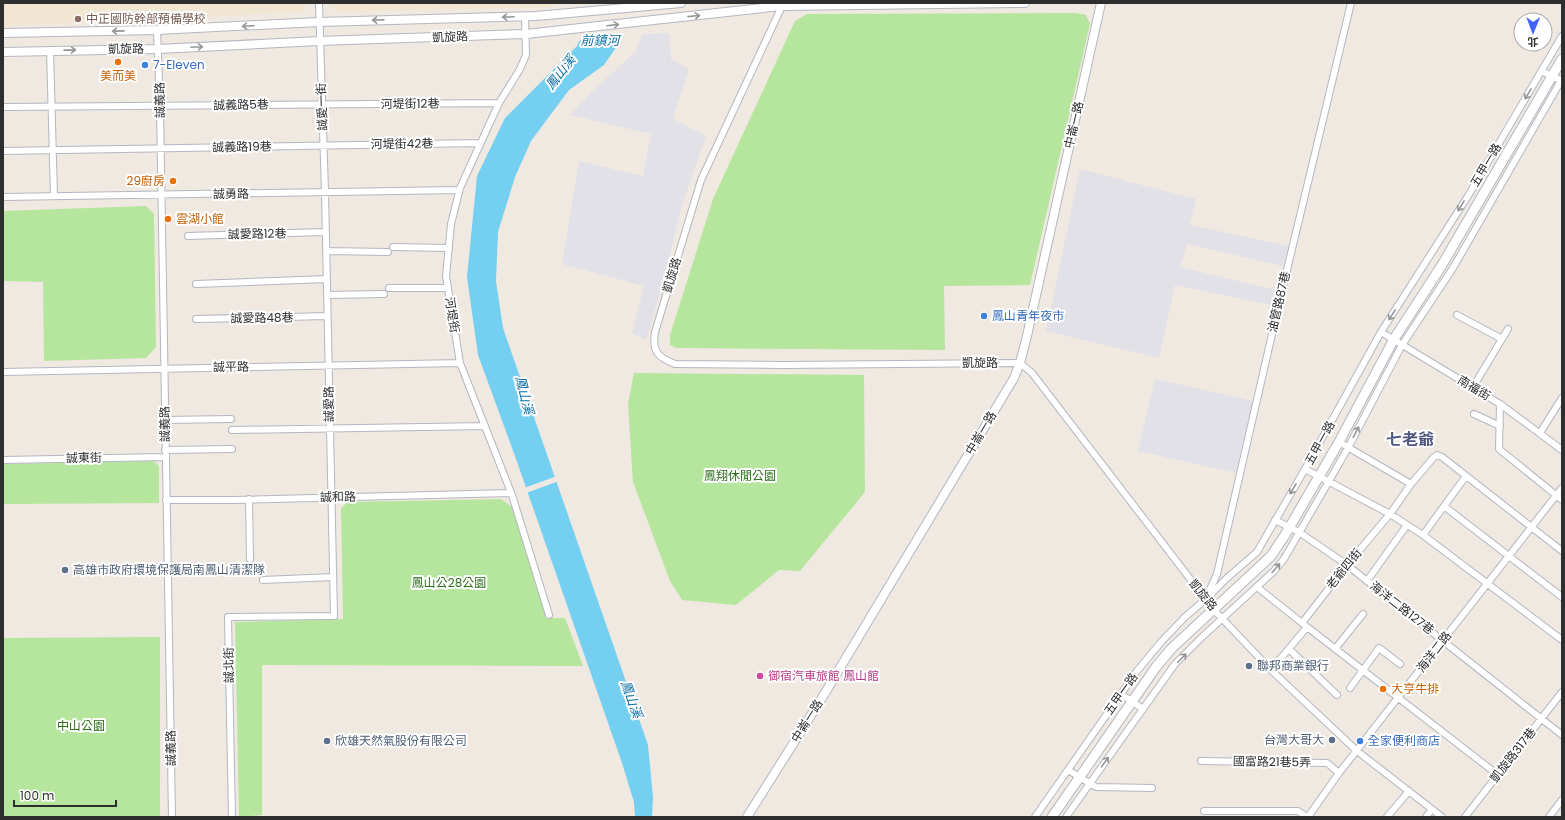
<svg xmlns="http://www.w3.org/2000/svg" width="1565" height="820" viewBox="0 0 1565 820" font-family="Poppins,'Noto Sans TC',sans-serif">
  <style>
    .industrial { fill: #e3e1e8 }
    .education { fill: #f0e6d1 }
    .green { fill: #b6e59e }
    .water { fill: #75cff0 }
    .pier { fill: #efe9e1 }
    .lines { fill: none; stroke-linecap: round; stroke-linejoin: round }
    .minor-casing { stroke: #b4b7c1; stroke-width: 8 }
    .tertiary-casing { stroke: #b4b7c1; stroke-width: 10 }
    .secondary-casing { stroke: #b4b7c1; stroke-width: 11 }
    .minor { stroke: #fff; stroke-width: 6 }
    .tertiary { stroke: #fff; stroke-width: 8 }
    .secondary { stroke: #fff; stroke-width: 9 }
    .oneway { stroke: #969696 }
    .education-dot { fill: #8d6e63; stroke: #fff; stroke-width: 1.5 }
    .food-dot { fill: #e8710a; stroke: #fff; stroke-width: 1.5 }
    .shop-dot { fill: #3f7fe0; stroke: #fff; stroke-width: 1.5 }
    .service-dot { fill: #5c6f8a; stroke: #fff; stroke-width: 1.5 }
    .hotel-dot { fill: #d1479c; stroke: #fff; stroke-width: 1.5 }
    .labels { text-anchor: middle; stroke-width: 4; stroke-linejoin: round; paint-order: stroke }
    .education-label { font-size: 12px; fill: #785e54; stroke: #fff; text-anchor: start }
    .street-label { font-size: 12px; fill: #2e2e2e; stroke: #fff }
    .shop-label { font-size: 12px; fill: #366cbe; stroke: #fff; text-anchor: start }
    .food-label { font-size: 12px; fill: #c56008; stroke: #fff; text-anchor: start }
    .park-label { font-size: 12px; fill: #2c6e1b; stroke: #fff }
    .service-label { font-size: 12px; fill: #4e5e75; stroke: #fff; text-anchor: start }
    .hotel-label { font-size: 12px; fill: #b23c85; stroke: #fff; text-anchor: start }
    .water-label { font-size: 13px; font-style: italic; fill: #0d6fa3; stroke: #fff }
    .district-label { font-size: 16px; font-weight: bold; fill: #4d5680; stroke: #fff }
  </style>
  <rect width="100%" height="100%" fill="#efe9e1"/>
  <path class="industrial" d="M669 33 671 59 689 69 673 119 706 136 682 205 663 283 646 340 632 333 644 286 562 264 579 161 643 176 651 134 570 115 594 90 636 51 642 34Z
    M1080 169 1196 199 1190 225 1289 246 1283 266 1187 244 1180 267 1279 291 1275 306 1175 285 1159 358 1046 331Z
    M1155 379 1253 401 1236 473 1138 451Z"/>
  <path class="education" d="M3 3H559L553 7 338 12 330 4H305L304 12 3 26Z"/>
  <path class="green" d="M1076 13 1086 15 1090 24 1030 285 944 286 945 350 676 348 670 345V335L713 199 795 21 807 14Z
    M146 206 154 214 156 347 146 358 44 361 43 282 3 281V211Z
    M634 373 864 375 865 492 800 571 779 570 736 605 682 600 670 581 633 482 628 404Z
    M154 461 159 466V503L3 504V464Z
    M501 499 512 507 548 618H565L583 666 262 665V815L239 817 235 622 343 619 341 508 348 502Z
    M160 637V815L158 817H3V638Z"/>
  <path class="water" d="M597 3H631L617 46 604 65 569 90 531 141 515 177 498 232 496 281 503 328 648 745 653 797 652 817H635L634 802 622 763 515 456 478 355 467 277 477 176 505 118 577 46Z"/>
  <path class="pier" d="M595 3H633L623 35 577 41Z
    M557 476 559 481 526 493 524 488Z"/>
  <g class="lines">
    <defs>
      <path id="minor" d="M783 4 701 180 655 332C652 351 657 357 675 364L784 365 1020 363 1032 373 1214 610 1271 670 1357 751 1442 817
        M525 16 526 55 520 69 499 103 460 188 451 224 446 276 460 363 512 495 549 615
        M157 30 160 106 172 817
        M50 50 54 196
        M1542 71 1562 81
        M3 107 499 103
        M3 151 480 143
        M3 197 459 190
        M188 236 326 232
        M393 247 449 248
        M326 251 388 252
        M196 284 327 279
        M389 288H448
        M327 295 384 294
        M1457 315 1502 339
        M196 319 327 316
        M1381 332 1500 404 1562 450
        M3 372 460 363
        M1473 387 1508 329
        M1500 404 1499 449 1562 500
        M1474 414 1500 426
        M165 420 231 419
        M425 427 485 426
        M232 430 422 427
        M1540 433 1562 398
        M1339 442 1411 484
        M165 450 232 449
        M3 460 165 457
        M1305 469 1390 514 1411 484 1434 457 1437 455 1442 457 1562 551
        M249 499 250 559
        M166 500H233L511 493
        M1444 506 1562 597
        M1275 520 1299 532 1347 565 1562 735
        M1423 535 1466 476
        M263 580 333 577
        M1367 581 1407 525
        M1257 587 1302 623
        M1208 594 1217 574 1281 295 1351 3
        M1289 649 1337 695
        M1335 649 1363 614
        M1271 670 1307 627
        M1350 688 1379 648 1400 664
        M1121 694 1143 709
        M1201 761 1327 763 1339 773
        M1068 770 1096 787 1152 788
        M1498 775 1302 623 1347 565 1390 514 1423 535 1562 640
        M1204 811H1298L1307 817
        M232 817 228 617 334 616 325 192 319 3
        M1035 817 1137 671 1162 641 1185 617 1206 599 1227 578 1257 552 1305 469 1381 332 1468 196 1562 36
        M1066 817 1175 664 1202 637 1274 571 1284 559 1348 448 1402 345 1453 268 1562 79
        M1308 817 1339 773 1562 488
        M1387 817 1409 791
        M1426 817 1432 809
        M1465 817 1562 692
        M1549 817 1562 800"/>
      <path id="tertiary" d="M3 33 157 30 319 22 536 16 681 3
        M3 52 158 49 319 41 526 34 781 6 1025 3
        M747 817 825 693 1014 378 1020 363 1027 336 1101 3"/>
      <path id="secondary" d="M1052 817 1156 667 1171 649 1271 556 1285 535 1339 442 1394 339 1442 265 1562 59"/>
    </defs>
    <use href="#minor" class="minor-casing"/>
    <use href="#tertiary" class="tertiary-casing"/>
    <use href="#secondary" class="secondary-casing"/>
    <use href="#minor" class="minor"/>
    <use href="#tertiary" class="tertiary"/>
    <use href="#secondary" class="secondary"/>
  </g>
  <defs><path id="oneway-shaft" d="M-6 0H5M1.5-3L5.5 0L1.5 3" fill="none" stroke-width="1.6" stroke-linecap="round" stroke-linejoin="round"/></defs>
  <g class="oneway">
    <use href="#oneway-shaft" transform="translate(694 16) rotate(-6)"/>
    <use href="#oneway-shaft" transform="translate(508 17) rotate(178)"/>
    <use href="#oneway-shaft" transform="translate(378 20) rotate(178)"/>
    <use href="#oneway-shaft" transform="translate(613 25) rotate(-7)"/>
    <use href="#oneway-shaft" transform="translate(248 26) rotate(177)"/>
    <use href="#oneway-shaft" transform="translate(118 31) rotate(179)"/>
    <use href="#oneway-shaft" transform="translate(197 47) rotate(-3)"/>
    <use href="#oneway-shaft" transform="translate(70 50) rotate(-1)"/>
    <use href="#oneway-shaft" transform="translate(1528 94) rotate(121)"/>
    <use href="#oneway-shaft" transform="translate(1461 206) rotate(122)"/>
    <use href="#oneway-shaft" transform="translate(1392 315) rotate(122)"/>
    <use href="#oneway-shaft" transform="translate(1356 432) rotate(-62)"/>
    <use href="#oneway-shaft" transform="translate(1293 489) rotate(121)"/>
    <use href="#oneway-shaft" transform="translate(1276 568) rotate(-49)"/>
    <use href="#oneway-shaft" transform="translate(1182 658) rotate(-45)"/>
    <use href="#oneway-shaft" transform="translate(1105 762) rotate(-54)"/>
  </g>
  <circle class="education-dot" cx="78" cy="19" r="4"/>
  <g class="food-dot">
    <circle cx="118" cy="62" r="4"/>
    <circle cx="173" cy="181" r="4"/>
    <circle cx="168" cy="219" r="4"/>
    <circle cx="1383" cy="689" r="4"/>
  </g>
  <g class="shop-dot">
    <circle cx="145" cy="65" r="4"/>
    <circle cx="984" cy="316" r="4"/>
    <circle cx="1360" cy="741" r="4"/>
  </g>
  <g class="service-dot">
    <circle cx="65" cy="570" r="4"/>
    <circle cx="1249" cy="666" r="4"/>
    <circle cx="1332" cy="740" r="4"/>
    <circle cx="327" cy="741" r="4"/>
  </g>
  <circle class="hotel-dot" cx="760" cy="676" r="4"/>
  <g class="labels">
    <g class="education-label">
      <text x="86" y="23">中正國防幹部預備學校</text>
    </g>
    <g class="street-label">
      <text transform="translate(450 37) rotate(-2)" y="4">凱旋路</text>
      <text transform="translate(126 49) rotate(-1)" y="4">凱旋路</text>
      <text transform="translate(160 100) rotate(-91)" y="4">誠義路</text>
      <text transform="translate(410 104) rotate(-1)" y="4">河堤街12巷</text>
      <text transform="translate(241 105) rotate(-1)" y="4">誠義路5巷</text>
      <text transform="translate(322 107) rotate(-92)" y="4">誠愛一街</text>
      <text transform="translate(1074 125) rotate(-77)" y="4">中崙一路</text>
      <text transform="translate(402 144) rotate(-1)" y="4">河堤街42巷</text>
      <text transform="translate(242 147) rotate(-1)" y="4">誠義路19巷</text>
      <text transform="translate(1486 165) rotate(-59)" y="4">五甲一路</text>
      <text transform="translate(231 194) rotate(-1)" y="4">誠勇路</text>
      <text transform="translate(257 234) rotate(-1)" y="4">誠愛路12巷</text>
      <text transform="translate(672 275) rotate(-73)" y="4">凱旋路</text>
      <text transform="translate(1279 302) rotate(-77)" y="4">油管路87巷</text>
      <text transform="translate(452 315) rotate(81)" y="4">河堤街</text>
      <text transform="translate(262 318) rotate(-1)" y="4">誠愛路48巷</text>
      <text x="980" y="367">凱旋路</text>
      <text transform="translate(231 367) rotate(-1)" y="4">誠平路</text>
      <text transform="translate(1474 388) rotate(31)" y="4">南福街</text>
      <text transform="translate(329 404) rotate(-91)" y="4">誠愛路</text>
      <text transform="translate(165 424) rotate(-91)" y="4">誠義路</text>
      <text transform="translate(981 433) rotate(-59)" y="4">中崙一路</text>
      <text transform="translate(1320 443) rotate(-61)" y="4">五甲一路</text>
      <text transform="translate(84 458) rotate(-1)" y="4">誠東街</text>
      <text transform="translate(338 497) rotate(-1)" y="4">誠和路</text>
      <text transform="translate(1344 569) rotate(-51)" y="4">老爺四街</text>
      <text transform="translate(1203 595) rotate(51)" y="4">凱旋路</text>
      <text transform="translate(1402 608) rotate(38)" y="4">海洋二路127巷</text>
      <text transform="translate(1434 652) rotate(-52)" y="4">海洋二路</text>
      <text transform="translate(229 665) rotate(-91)" y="4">誠北街</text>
      <text transform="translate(1121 694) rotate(-55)" y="4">五甲一路</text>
      <text transform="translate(807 721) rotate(-58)" y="4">中崙一路</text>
      <text transform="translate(171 748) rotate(-91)" y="4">誠義路</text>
      <text transform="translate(1513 755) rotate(-52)" y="4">凱旋路317巷</text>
      <text transform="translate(1272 762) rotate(1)" y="4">國富路21巷5弄</text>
    </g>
    <g class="shop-label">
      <text x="153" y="69">7-Eleven</text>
      <text x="992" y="320">鳳山青年夜市</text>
      <text x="1368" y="745">全家便利商店</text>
    </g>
    <g class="food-label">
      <text x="118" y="80" text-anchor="middle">美而美</text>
      <text x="165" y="185" text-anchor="end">29廚房</text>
      <text x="176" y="223">雲湖小館</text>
      <text x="1391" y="693">大亨牛排</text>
    </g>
    <g class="park-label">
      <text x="740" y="480">鳳翔休閒公園</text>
      <text x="449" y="587">鳳山公28公園</text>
      <text x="81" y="730">中山公園</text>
    </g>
    <g class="service-label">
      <text x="73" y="574">高雄市政府環境保護局南鳳山清潔隊</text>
      <text x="1257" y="670">聯邦商業銀行</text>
      <text x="1324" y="744" text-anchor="end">台灣大哥大</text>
      <text x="335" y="745">欣雄天然氣股份有限公司</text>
    </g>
    <g class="hotel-label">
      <text x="768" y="680">御宿汽車旅館 鳳山館</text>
    </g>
    <g class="water-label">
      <text x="600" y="45">前鎮河</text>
      <text transform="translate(560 72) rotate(-52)" y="5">鳳山溪</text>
      <text transform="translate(525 395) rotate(76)" y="5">鳳山溪</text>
      <text transform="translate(632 699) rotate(70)" y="5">鳳山溪</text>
    </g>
    <g class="district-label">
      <text x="1410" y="445">七老爺</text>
    </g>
  </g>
  <rect width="1565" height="820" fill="none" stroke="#2e2e2e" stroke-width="8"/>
  <g transform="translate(1533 32) rotate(181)"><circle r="19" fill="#ffffff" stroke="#ababab"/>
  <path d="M0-3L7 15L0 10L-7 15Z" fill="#4264fb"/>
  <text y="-6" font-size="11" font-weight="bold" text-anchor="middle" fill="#2e2e2e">北</text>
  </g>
  <path d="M14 800v6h102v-6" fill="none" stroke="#2e2e2e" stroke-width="2"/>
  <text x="20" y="800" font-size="12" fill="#2e2e2e" stroke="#ffffff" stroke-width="3" paint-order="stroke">100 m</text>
</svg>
